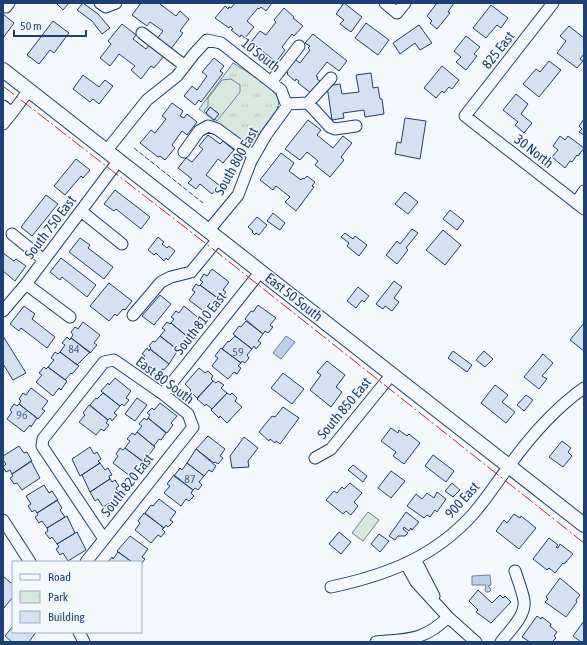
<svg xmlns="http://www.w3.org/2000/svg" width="587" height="645" viewBox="0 0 587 645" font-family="'Asap Condensed',sans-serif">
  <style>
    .park { fill: url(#park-tufts); stroke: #687fa3 }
    .pitch { fill: #d7e8df; stroke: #687fa3 }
    .water { fill: #bed0e5; stroke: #687fa3 }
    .building { fill: #d5e0f0; stroke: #1d3f73 }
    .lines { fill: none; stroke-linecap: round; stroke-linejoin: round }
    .minor-casing { stroke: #1d3f73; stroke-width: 13 }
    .major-casing { stroke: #1d3f73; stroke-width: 16 }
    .minor { stroke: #f4f7fb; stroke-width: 11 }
    .major { stroke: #f4f7fb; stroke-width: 14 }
    .fence { stroke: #1d3f73; stroke-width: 1; stroke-dasharray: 5 2; stroke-linecap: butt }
    .power { stroke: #c62828; stroke-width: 1; stroke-dasharray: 14 3 2 3; stroke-linecap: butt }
    .labels { text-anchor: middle; stroke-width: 3; stroke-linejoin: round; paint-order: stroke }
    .number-label { font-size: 12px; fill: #4b6792 }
    .street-label { font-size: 14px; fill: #1d3f73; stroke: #f4f7fb }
  </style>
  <defs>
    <pattern id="park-tufts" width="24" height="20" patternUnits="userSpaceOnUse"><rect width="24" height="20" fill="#d7e8df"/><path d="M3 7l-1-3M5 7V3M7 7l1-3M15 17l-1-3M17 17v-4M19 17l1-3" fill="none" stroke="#b8c8c3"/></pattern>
  </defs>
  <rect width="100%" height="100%" fill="#f4f7fb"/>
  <path class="park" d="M233 63C243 69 271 86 276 95 280 101 279 107 275 112L252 143 247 146 199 109Z"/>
  <path class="pitch" d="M231 79 240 85V92L217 121 215 119 219 114 210 107 206 113 204 111 208 106V98L222 80Z
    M368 512 379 520 363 541 352 533Z"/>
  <path class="water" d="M286 336 295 342 281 359 273 353Z
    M490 575 491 585 488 586 490 588 491 590 489 592H486L485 590 486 585H472V576Z"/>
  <path class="building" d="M56 3H69L63 10Z
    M83 3 98 14 110 28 102 34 92 21 77 10Z
    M141 3H161L160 4 176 16 180 11 189 19 180 31 183 33 170 50 156 40 163 31 150 22 147 26 132 15Z
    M235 3H272L266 11 261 7 259 9 258 8 247 21 254 27 245 38 241 35 240 37 231 30 233 29 230 26 229 28 215 18 225 6 228 9 229 7 231 8Z
    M344 3 362 17 351 32 340 24 344 20 336 14Z
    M437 3H454L448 12 450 13 437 29 430 23 432 21 427 16Z
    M491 5 508 18 501 28 497 25 486 38 473 28Z
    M284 8 294 17 293 18 303 26 294 36 292 34 282 47 285 50 276 62 251 42 260 31 266 35 276 22 274 20Z
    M3 14 14 23 3 38Z
    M53 21 69 33 54 53 50 50 39 64 27 55Z
    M366 23 389 40 378 55 355 38Z
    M122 24 136 35 133 39 146 49 149 45 164 56 154 68 151 66 141 79 131 70 135 66 119 54 110 66 100 58 111 44 108 41Z
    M419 25 432 43 420 50 415 43 400 54 393 43Z
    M569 26 584 38V54L580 59 583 61 577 68 557 53 566 41 560 36Z
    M313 34 347 61 339 71 327 62 316 76 318 77 317 79 320 81 311 93 298 83 299 81 296 79 295 81 287 74 288 73 284 70 293 58 300 63 310 50 308 48 310 46 305 43Z
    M466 36 480 47 474 54 477 56 466 70 456 62 461 57 454 51Z
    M214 58 224 66 220 71 223 73 201 102 199 100 195 105 184 96 192 86 197 90 207 76 202 72Z
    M549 61 561 70 539 97 523 84 536 69 540 72Z
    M442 66 459 80 452 89 449 87 444 93 442 91 436 98 424 88Z
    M371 73 373 88 378 87 380 99H382L384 114 365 117 364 110 343 113 344 118 332 120 327 86 340 84 342 94 359 92 356 75Z
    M83 75 99 87 105 80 113 86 99 104 93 99 90 102 73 89Z
    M516 94 528 104 521 114 532 123 524 133 515 125 518 122 503 110Z
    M172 103 183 111 180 116 184 118 187 114 197 122 187 135 182 131 172 145 175 148 165 160 160 156 158 157 140 143 151 130 155 133 166 119 162 116Z
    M210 107 219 114 214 120 206 113Z
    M405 118 426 121 420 159 395 154 397 142 401 143Z
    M584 119V135L579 132 582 129 579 126Z
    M308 120 321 130 317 135 333 148 343 136 352 143 341 157 344 160 330 177 315 165 318 161 307 152 300 160 285 149Z
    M208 135 220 144 223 141 234 150 223 163 218 159 206 175 219 185 212 194 200 184 196 189 188 183 192 179 178 168 186 158 192 162 203 149 199 146Z
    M560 136 565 140 568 136 584 148 578 156 577 155 572 162 570 161 565 168 552 157 558 150 553 146Z
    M281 153 294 163 289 171 301 180 303 178 304 179 307 176 315 182 312 186 314 187 296 211 285 202 290 197 276 186 273 190 260 180Z
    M76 159 90 170 83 178 81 176 65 195 54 186Z
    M115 190 150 217 141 229 116 209 114 211 104 204Z
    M405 192 418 202 408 214 395 204Z
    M46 195 58 204 32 236 21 227Z
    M450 210 464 221 457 230 443 219Z
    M273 213 285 223 280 230 267 221Z
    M257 217 267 225 259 235 256 233 255 235 252 232 253 231 248 227Z
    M412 229 418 233 406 248 408 250 397 264 386 255 397 241 400 244Z
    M443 230 461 245 445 265 426 250Z
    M345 233 353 239 355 236 367 245 359 256 347 246 349 243 341 237Z
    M158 237 164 242 162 244 167 248 169 246 175 251 168 260 166 258 164 261 156 253 154 255 148 250Z
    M80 238 90 245 88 248 113 267 104 279 69 252Z
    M3 253 14 261 16 259 26 266 15 281 3 271Z
    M61 258 96 285 87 297 62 277 60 280 50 272Z
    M212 269 229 282 223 290 226 292 220 300 200 285 203 282 200 280 204 274 207 276Z
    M394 281 402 287 394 298 399 302 392 311 385 306 383 309 376 304Z
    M109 283 132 301 125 310 123 309 117 316 115 314 109 321 90 306Z
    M196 284 199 286 200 285 219 299 213 307 211 306 206 313 189 300 195 292 192 290Z
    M358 287 369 296 364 302 362 300 356 308 347 301Z
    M160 295 171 304 154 325 142 316Z
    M258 305 276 318 270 325 273 327 268 333 265 331 263 334 245 319 251 311 253 312Z
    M24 306 35 314 32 319 55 337 47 348 21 328 19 331 10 324Z
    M184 306 201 320 195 327 197 329 189 338 171 323 174 319 171 317 176 311 179 313Z
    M246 321 263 334 258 341 261 343 256 349 254 346 252 349 233 334 239 326 241 327Z
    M83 322 100 335 94 343 97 345 90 353 71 338 73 335 71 332 75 327 78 329Z
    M167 322 170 324 171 323 189 338 178 350 160 336 165 330 162 328Z
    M584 323V351L570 340Z
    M3 336 26 373 13 380 3 364Z
    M160 336 178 350 169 364 150 349 151 348 149 346 153 341 155 342Z
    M235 336 252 349 247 355 249 358 245 363 242 361 241 363 222 349 228 341 229 342Z
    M67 337 70 340 71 338 90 352 77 365 60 352 65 345 62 343Z
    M147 348 149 351 150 349 169 364 164 370 162 369 157 376 140 363 145 356 142 354Z
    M221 348 241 363 238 366 241 368 237 374 234 372 228 379 212 366 218 358 215 356Z
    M453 351 472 365 467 372 448 358Z
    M484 351 493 359 485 367 476 360Z
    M55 352 58 354 60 352 79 366 72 374 71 373 65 380 48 367 54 360 51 358Z
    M543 354 553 363 542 376 547 379 539 389 524 377Z
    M327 361 345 375 336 387 342 392 331 407 310 390 321 375 317 372Z
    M44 367 46 369 48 367 67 381 61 390 59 388 53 396 36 382 42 375 39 373Z
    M199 368 205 373 208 371 213 376 211 379 213 381 197 398 190 391 191 390 185 384Z
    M283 373 304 389 292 404 271 388Z
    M115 378 131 391 126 398 129 400 124 406 122 404 120 406 101 391 108 383 109 385Z
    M213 381 216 383 218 381 224 385 221 388 227 393 212 409 206 404 205 406 197 399Z
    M495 385 508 395 502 402 515 412 506 423 481 403Z
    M31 388 48 401 42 409 45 411 38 419 19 404 21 401 19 399 23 393 26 395Z
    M103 393 120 406 114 413 117 415 112 421 110 418 108 420 90 405 96 398 97 399Z
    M227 393 230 395 232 393 237 398 235 401 242 407 227 423 220 416 219 418 211 410Z
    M526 395 533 400 524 411 517 405Z
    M137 398 147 405 135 421 125 414Z
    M160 403 177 416 171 423 173 425 167 433 148 418 150 415 147 413 152 408 154 410Z
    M14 404 17 406 19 404 37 418 31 427 30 425 24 432 7 419 12 412 10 410Z
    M89 405 108 420 106 423 109 425 104 431 101 429 96 435 79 422 85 415 83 413Z
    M283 407 299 418 280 444 276 441 275 443 270 439 269 441 259 432 272 416 275 417Z
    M144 418 147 420 148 418 166 433 161 440 159 439 154 446 137 432 142 426 139 424Z
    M391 428 398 433 399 430 407 436 409 434 420 443 404 464 393 456 396 452 381 441Z
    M137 432 155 447 149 455 148 454 142 461 125 448 130 441 127 439 132 433 135 435Z
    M208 436 225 449 220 456 223 458 218 464 215 462 214 463 196 449Z
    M244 437 258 448 248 461 249 467 232 468 230 456Z
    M562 441 571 448 568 452 572 456 563 467 549 457Z
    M19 446 24 453 27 452 32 461 12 474 10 470 6 472 3 467 6 464 3 460V456Z
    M90 447 94 454 97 452 101 459 98 461 100 463 80 476 72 459Z
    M120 448 123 450 125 448 144 462 137 470 136 469 130 476 113 463 118 456 116 454Z
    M196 449 216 466 212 472 209 470 204 476 187 463Z
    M433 455 454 471 446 482 425 466Z
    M31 461 40 478 22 490 17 483 14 484 10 478 13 476 12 474Z
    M100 463 105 470 108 468 112 475 109 476 110 479 90 492 82 475Z
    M187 463 204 476 199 482 202 485 198 490 195 488 193 490 174 476 180 468 182 470Z
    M353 465 367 476 363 482 348 470Z
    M391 471 405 481 391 498 378 488Z
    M174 475 193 490 191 493 194 496 189 501 186 499 181 506 164 493 170 486 167 484Z
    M110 479 112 482 115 480 119 486 116 488 121 496 103 507 98 499 95 501 90 492Z
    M350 483 362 493 354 502 358 506 351 515 346 511 343 514 326 500 334 491 337 493 342 487 344 489Z
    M452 483 460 490 453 497 445 491Z
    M44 485 49 493 52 491 58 500 37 513 35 510 32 512 28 506 31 504 26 496Z
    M437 492 446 499 437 512 435 510 430 517 427 515 424 518 407 506 416 494 422 499 427 493 434 498Z
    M159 499 176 512 170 520 173 522 168 527 166 525 164 528 145 513 151 505 153 506Z
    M57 500 62 508 60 510 65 517 47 528 42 521 39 523 35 517 38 515 37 513Z
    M406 512 419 522 412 530 411 528 409 531 404 527 403 529 408 533 405 536H398L395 540 389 536Z
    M144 513 164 528 162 529 165 532 161 537 158 535 151 543 135 530 140 523 138 521Z
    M514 514 520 518 521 516 536 528 519 549 496 531 504 520 507 523Z
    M67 516 75 533 57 544 52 537 50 539 45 533 48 531 47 528Z
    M77 532 86 550 68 561 63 553 60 555 56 549 59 547 57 544Z
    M339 532 351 542 341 554 329 544Z
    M379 534 389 541 380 552 371 544Z
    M130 536 148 549 142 557 145 559 141 564V562H132L117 551Z
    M549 538 558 545 556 547 558 548 560 544 573 554 564 564 563 563 555 573 549 568 547 570 533 559Z
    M118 552 132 562H108L112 557 113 559Z
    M3 576 11 583 13 582V597L3 609Z
    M560 578 580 595 576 600 577 602 566 617 545 602 548 599 546 597Z
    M478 590 492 603 500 595 503 598 505 596 511 602 491 623 476 612 478 610 469 601Z
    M537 616 541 619 542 617 551 624 550 626 557 632 554 636 556 638 552 642H530L522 637Z
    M584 621V642H581L573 636Z
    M13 626V632H36L29 642H12L5 636Z"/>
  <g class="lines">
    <defs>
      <path id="minor" d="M100 3 106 7 116 3
        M385 3 397 13 405 3
        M553 3 465 116 584 209
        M6 7 9 3
        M142 33 185 66
        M271 82 299 46
        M308 103 330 127 335 129 356 126
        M287 104 308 103 331 78
        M3 106 12 113 29 90
        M3 124 12 113
        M107 150 147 100 177 76 194 54 207 40 221 43 281 90 287 106 266 135 251 161 238 195 209 230
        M184 152 199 131 208 126 217 129 254 156
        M576 203 584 191
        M81 211 122 244
        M12 234 44 260
        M26 284 70 317
        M3 311 26 284 119 160
        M133 315 161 282 171 277 191 272 219 238
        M163 394 261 271
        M315 458 331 449 392 374
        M3 520 30 562
        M415 559 434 596
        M86 562 193 427 188 414 163 394 114 360 104 362 43 439 42 446 104 539
        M406 564 416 582 448 617 476 642
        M331 587C387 575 435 557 474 513 487 498 497 482 509 466 530 437 554 409 584 388
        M79 632 84 642
        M376 642C408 639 424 641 448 617
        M501 642C509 631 526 616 524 601 523 593 518 580 515 571"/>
      <path id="major" d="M3 70 584 525"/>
    </defs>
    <use href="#minor" class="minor-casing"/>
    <use href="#major" class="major-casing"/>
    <use href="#minor" class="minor"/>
    <use href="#major" class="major"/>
    <path class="fence" d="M134 148 203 203"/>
    <path class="power" d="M3 86 218 253 584 543"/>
  </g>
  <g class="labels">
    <g class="number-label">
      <text x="74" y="353">84</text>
      <text x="238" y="356">59</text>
      <text x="22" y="419">96</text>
      <text x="190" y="483">87</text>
    </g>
    <g class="street-label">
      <text transform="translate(498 50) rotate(-52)" y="5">825 East</text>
      <text transform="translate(261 55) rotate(38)" y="5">10 South</text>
      <text transform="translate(534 151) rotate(38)" y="5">30 North</text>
      <text transform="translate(236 161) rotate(-61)" y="5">South 800 East</text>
      <text transform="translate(50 227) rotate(-53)" y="5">South 750 East</text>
      <text transform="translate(294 297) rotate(38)" y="5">East 50 South</text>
      <text transform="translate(200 323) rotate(-52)" y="5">South 810 East</text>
      <text transform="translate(165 380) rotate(37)" y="5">East 80 South</text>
      <text transform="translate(344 408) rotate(-50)" y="5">South 850 East</text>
      <text transform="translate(127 485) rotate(-52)" y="5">South 820 East</text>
      <text transform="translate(462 500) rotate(-48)" y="5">900 East</text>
    </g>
  </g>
  <rect width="587" height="645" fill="none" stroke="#1d3f73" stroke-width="8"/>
  <rect x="12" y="561" width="130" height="72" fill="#f4f7fb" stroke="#9eadc5"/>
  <rect x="20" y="574" width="20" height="6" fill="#f4f7fb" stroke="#9eadc5"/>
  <text x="48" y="581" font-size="12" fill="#1d3f73">Road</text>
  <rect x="20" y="591" width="20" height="12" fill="url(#park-tufts)" stroke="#9eadc5"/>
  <text x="48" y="601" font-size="12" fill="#1d3f73">Park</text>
  <rect x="20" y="611" width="20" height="12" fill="#d5e0f0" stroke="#9eadc5"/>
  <text x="48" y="621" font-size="12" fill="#1d3f73">Building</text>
  <path d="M14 30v6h72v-6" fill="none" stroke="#1d3f73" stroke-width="2"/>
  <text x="20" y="30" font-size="12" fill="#1d3f73" stroke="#f4f7fb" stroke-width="3" paint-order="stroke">50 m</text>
</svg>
